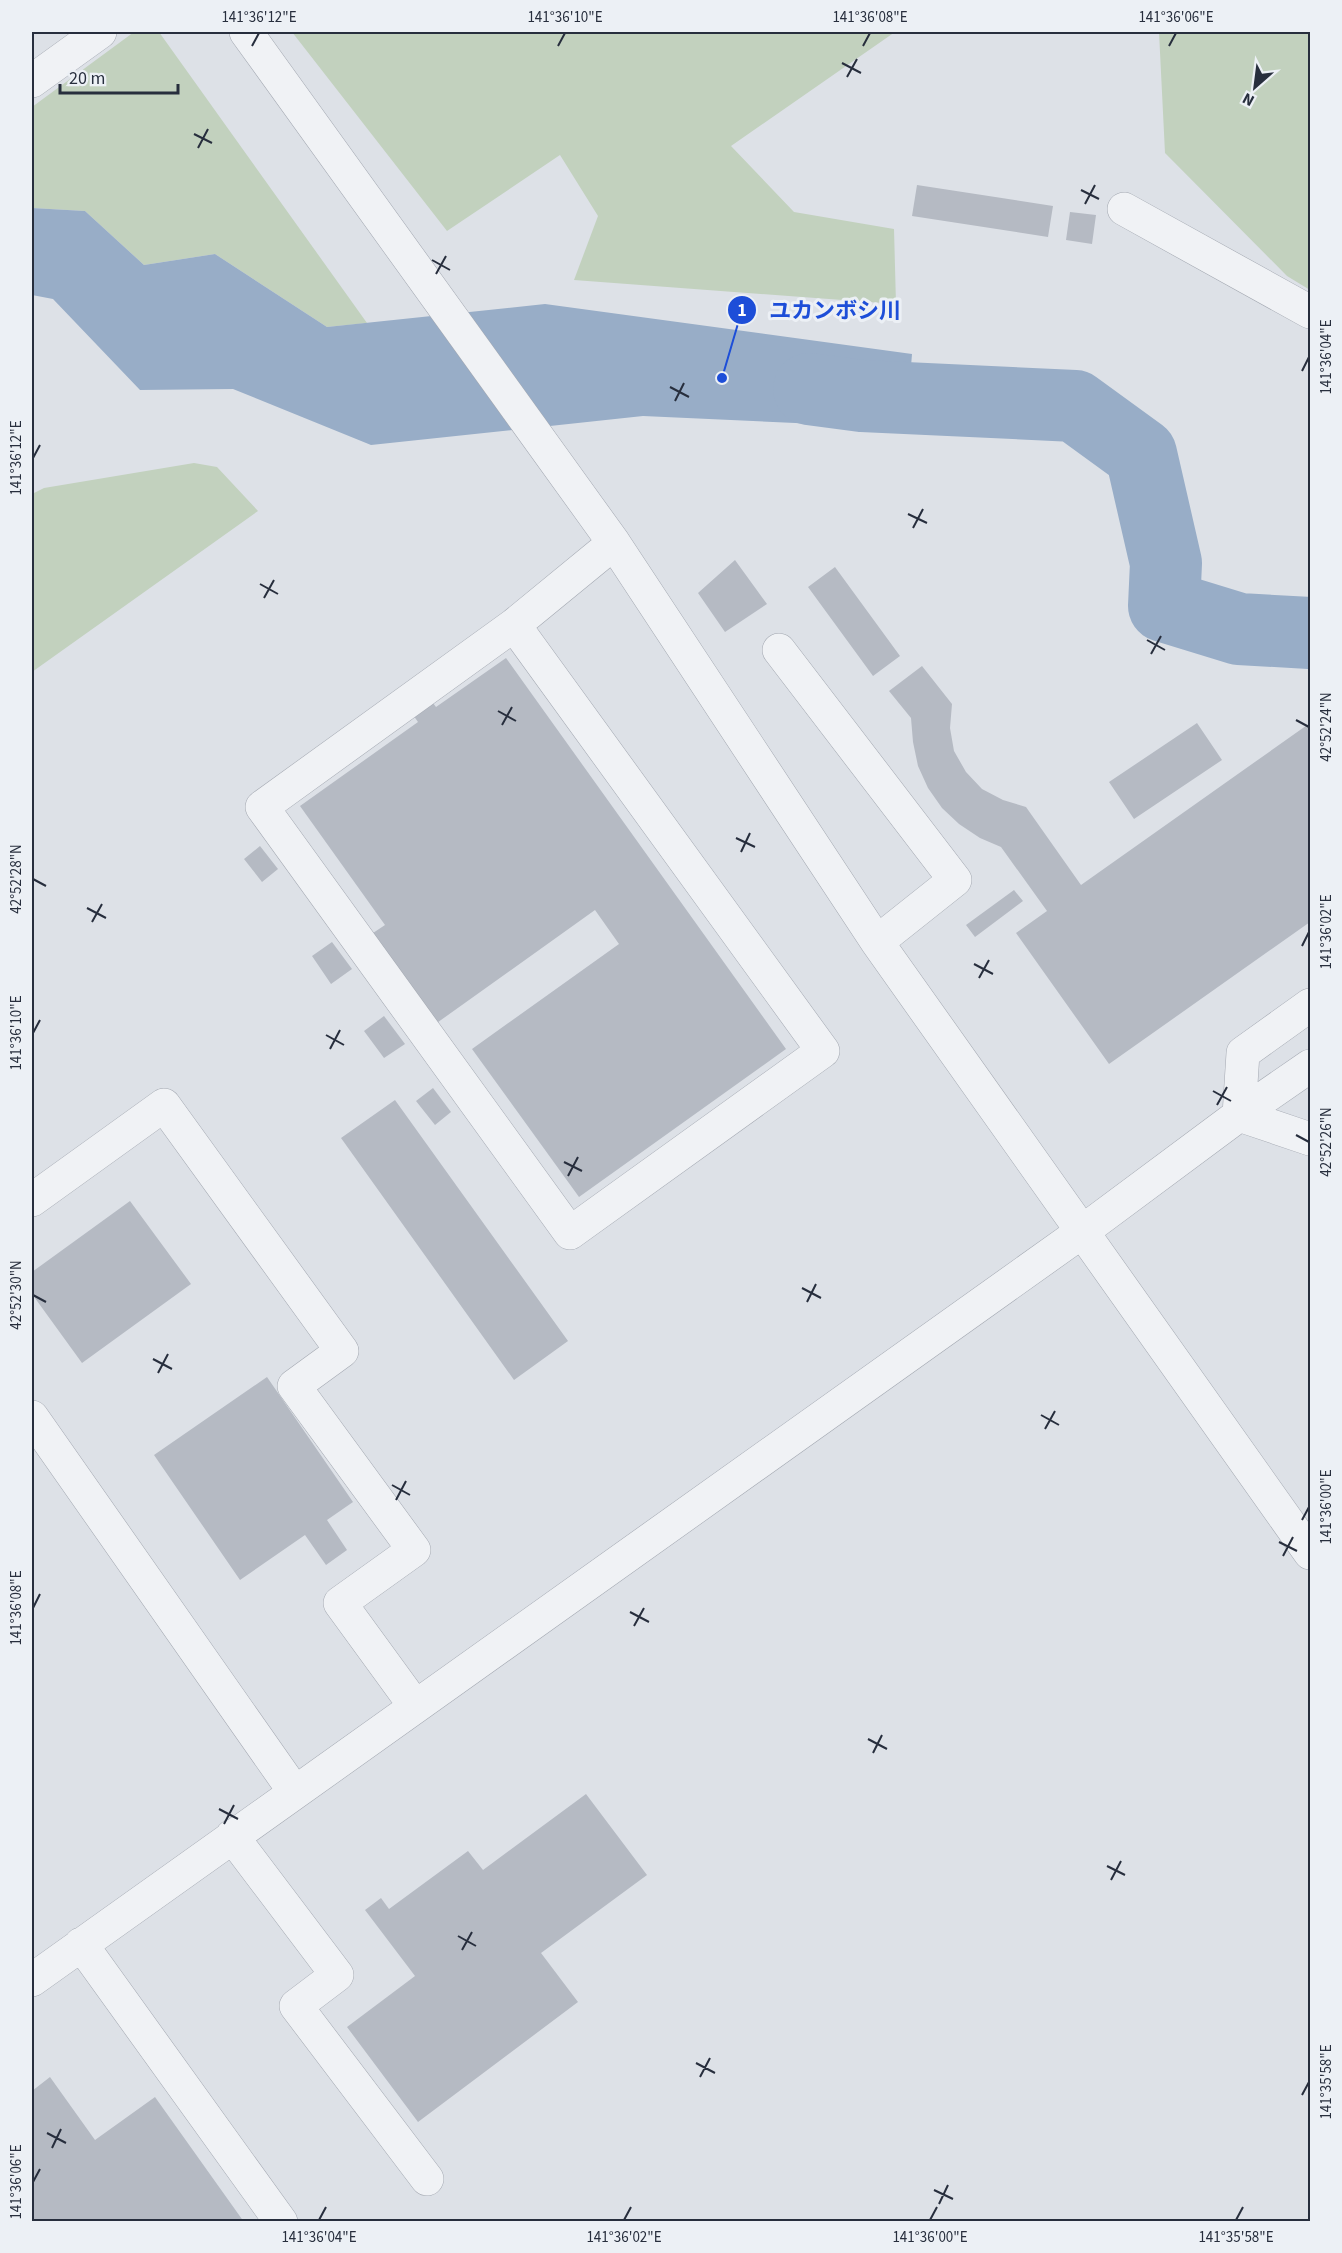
<svg xmlns="http://www.w3.org/2000/svg" width="1342" height="2253" viewBox="0 0 1342 2253" font-family="'Source Sans 3','Noto Sans JP',sans-serif">
  <style>
    .green { fill: #c2d1be }
    .water { fill: #98adc7 }
    .lines { fill: none; stroke-linecap: round; stroke-linejoin: round }
    .river { stroke: #98adc7; stroke-width: 72 }
    .building { fill: #b5bac3 }
    .minor-casing { stroke: #a3a8b1; stroke-width: 34 }
    .minor { stroke: #f0f2f5; stroke-width: 33 }
    .ticks { fill: none; stroke: #272e3d; stroke-width: 2 }
    .leader { fill: none; stroke: #1d4ed8; stroke-width: 2 }
    .callout-dot { fill: #1d4ed8; stroke: #ecf0f5; stroke-width: 2 }
    .mark-label { font-size: 18px; text-anchor: middle; font-weight: bold; fill: #fff }
    .callout-label { font-size: 22px; text-anchor: middle; font-weight: bold; fill: #1d4ed8; stroke: #ecf0f5; stroke-width: 6; stroke-linejoin: round; paint-order: stroke }
    .neatline { fill: none; stroke: #272e3d; stroke-width: 2 }
    .ticks-label { font-size: 15px; text-anchor: middle; fill: #272e3d }
  </style>
  <rect width="100%" height="100%" fill="#dde1e7"/>
  <path class="green" d="M134 32H159L367 323 327 327 215 254 144 265 85 211 32 208V107Z
    M292 32H895L731 146 794 212 894 229 896 304 574 280 598 216 560 155 447 231Z
    M1159 32H1310V290L1287 276 1165 153Z
    M194 463 217 467 258 511 32 672V494L44 488Z"/>
  <path class="water" d="M32 208 85 211 144 265 215 254 327 327 545 304 912 354 906 428 643 416 371 445 233 389 140 390 53 299 32 295Z"/>
  <g class="lines">
    <path class="river" d="M809 389 862 396 1075 406 1141 454 1166 563 1164 606 1239 629 1310 633"/>
  </g>
  <path class="building" d="M917 185 1053 206 1048 237 912 216Z
    M1070 212 1096 215 1092 244 1066 240Z
    M735 560 767 604 725 632 698 593Z
    M835 567 900 656 873 676 808 587Z
    M506 658 786 1049 579 1197 472 1049 619 944 595 910 434 1025 370 935 385 925 300 806 418 722 411 712 430 699 436 707Z
    M922 666 952 704 950 728 954 751 966 772 982 789 1003 800 1026 807 1081 885 1310 723V922L1109 1064 1016 933 1047 911 1001 847 980 838 959 824 942 808 928 788 918 766 913 742 911 718 889 691Z
    M1197 723 1222 760 1134 819 1109 782Z
    M260 846 278 869 262 882 244 859Z
    M1014 890 1023 901 975 937 966 925Z
    M332 942 352 969 331 984 312 956Z
    M384 1016 405 1044 384 1058 364 1031Z
    M433 1088 451 1112 435 1125 416 1101Z
    M395 1100 568 1341 514 1380 341 1138Z
    M130 1201 191 1284 82 1363 32 1294V1272Z
    M267 1377 353 1502 327 1520 347 1550 326 1565 305 1535 240 1580 154 1455Z
    M586 1794 647 1875 541 1953 578 2002 418 2122 347 2027 415 1976 365 1910 381 1898 389 1909 468 1851 483 1870Z
    M50 2077 95 2140 155 2097 244 2222H32V2091Z"/>
  <g class="lines">
    <defs>
      <path id="minor" d="M246 32 614 543 877 942 1310 1553
        M32 81 100 32
        M1124 209 1310 312
        M514 625 823 1051 570 1233 262 807 514 625 614 543
        M779 650 955 880 877 942
        M1310 1005 1243 1053 1239 1115 1310 1139
        M32 1200 164 1105 342 1351 294 1386 414 1550 340 1603 415 1706
        M32 1417 294 1791
        M232 1836 337 1975 296 2006 427 2179
        M81 1944 281 2222
        M32 1980 1083 1231 1239 1115 1310 1066"/>
    </defs>
    <use href="#minor" class="minor-casing"/>
    <use href="#minor" class="minor"/>
  </g>
  <path class="ticks" d="M252 46 259 33M558 46 565 33M863 46 870 33M1169 46 1176 33M842 63 861 73M847 77 857 59M194 134 212 143M198 148 208 129M1081 190 1099 199M1085 204 1095 185M432 260 450 270M436 274 446 256M1302 371 1309 357M670 387 689 397M675 401 684 383M33 458 40 445M908 514 927 523M913 528 923 509M260 584 278 594M264 598 274 580M1147 640 1165 650M1151 654 1161 636M498 711 516 721M1296 720 1309 727M502 725 512 707M736 838 755 847M741 852 750 833M33 879 46 886M87 908 106 918M92 922 102 904M1302 946 1309 932M974 964 993 974M979 978 989 960M33 1033 40 1020M326 1035 344 1045M330 1049 340 1030M1213 1091 1231 1101M1217 1105 1227 1087M1296 1135 1309 1142M564 1162 582 1171M568 1176 578 1157M802 1288 821 1298M33 1295 46 1302M807 1302 816 1284M153 1359 172 1369M158 1373 168 1354M1041 1415 1059 1425M1045 1429 1055 1411M392 1485 410 1495M396 1500 406 1481M1302 1520 1309 1507M1279 1542 1297 1551M1283 1556 1293 1537M33 1608 40 1594M630 1612 649 1622M634 1626 644 1608M868 1739 887 1749M873 1753 882 1735M219 1809 238 1819M224 1824 234 1805M1107 1866 1125 1875M1111 1880 1121 1861M458 1936 476 1946M462 1950 472 1932M696 2063 715 2073M700 2077 710 2058M1302 2095 1309 2082M47 2133 66 2143M52 2148 61 2129M33 2182 40 2169M934 2190 953 2199M939 2204 948 2185M319 2220 326 2207M624 2220 631 2207M930 2220 937 2207M1236 2220 1243 2207"/>
  <path class="leader" d="M722 378L742 310"/>
  <g class="callout-dot">
    <circle cx="722" cy="378" r="6"/>
    <circle cx="742" cy="310" r="15"/>
  </g>
  <g class="mark-label">
    <text x="742" y="316">1</text>
  </g>
  <g class="callout-label">
    <text x="835" y="318">ユカンボシ川</text>
  </g>
  <rect width="1342" height="2253" fill="none" stroke="#ecf0f5" stroke-width="66"/>
  <g transform="translate(1255 87) rotate(208)" stroke="#ecf0f5" stroke-width="4.5" paint-order="stroke">
  <path d="M0-4.5L10 22L0 15L-10 22Z" fill="#272e3d"/>
  <text y="-9" font-size="16" font-weight="bold" text-anchor="middle" fill="#272e3d">N</text>
  </g>
  <path d="M60 84v9h118v-9" fill="none" stroke="#272e3d" stroke-width="3"/>
  <text x="69" y="84" font-size="18" fill="#272e3d" stroke="#ecf0f5" stroke-width="4.5" paint-order="stroke">20 m</text>
  <rect x="33" y="33" width="1276" height="2187" class="neatline"/>
  <g class="ticks-label">
    <text x="259" y="22">141°36'12"E</text>
    <text x="565" y="22">141°36'10"E</text>
    <text x="870" y="22">141°36'08"E</text>
    <text x="1176" y="22">141°36'06"E</text>
    <text transform="translate(1326 357) rotate(-90)" y="5">141°36'04"E</text>
    <text transform="translate(16 458) rotate(-90)" y="5">141°36'12"E</text>
    <text transform="translate(1326 727) rotate(-90)" y="5">42°52'24"N</text>
    <text transform="translate(16 879) rotate(-90)" y="5">42°52'28"N</text>
    <text transform="translate(1326 932) rotate(-90)" y="5">141°36'02"E</text>
    <text transform="translate(16 1033) rotate(-90)" y="5">141°36'10"E</text>
    <text transform="translate(1326 1142) rotate(-90)" y="5">42°52'26"N</text>
    <text transform="translate(16 1295) rotate(-90)" y="5">42°52'30"N</text>
    <text transform="translate(1326 1507) rotate(-90)" y="5">141°36'00"E</text>
    <text transform="translate(16 1608) rotate(-90)" y="5">141°36'08"E</text>
    <text transform="translate(1326 2082) rotate(-90)" y="5">141°35'58"E</text>
    <text transform="translate(16 2182) rotate(-90)" y="5">141°36'06"E</text>
    <text x="319" y="2242">141°36'04"E</text>
    <text x="624" y="2242">141°36'02"E</text>
    <text x="930" y="2242">141°36'00"E</text>
    <text x="1236" y="2242">141°35'58"E</text>
  </g>
</svg>
